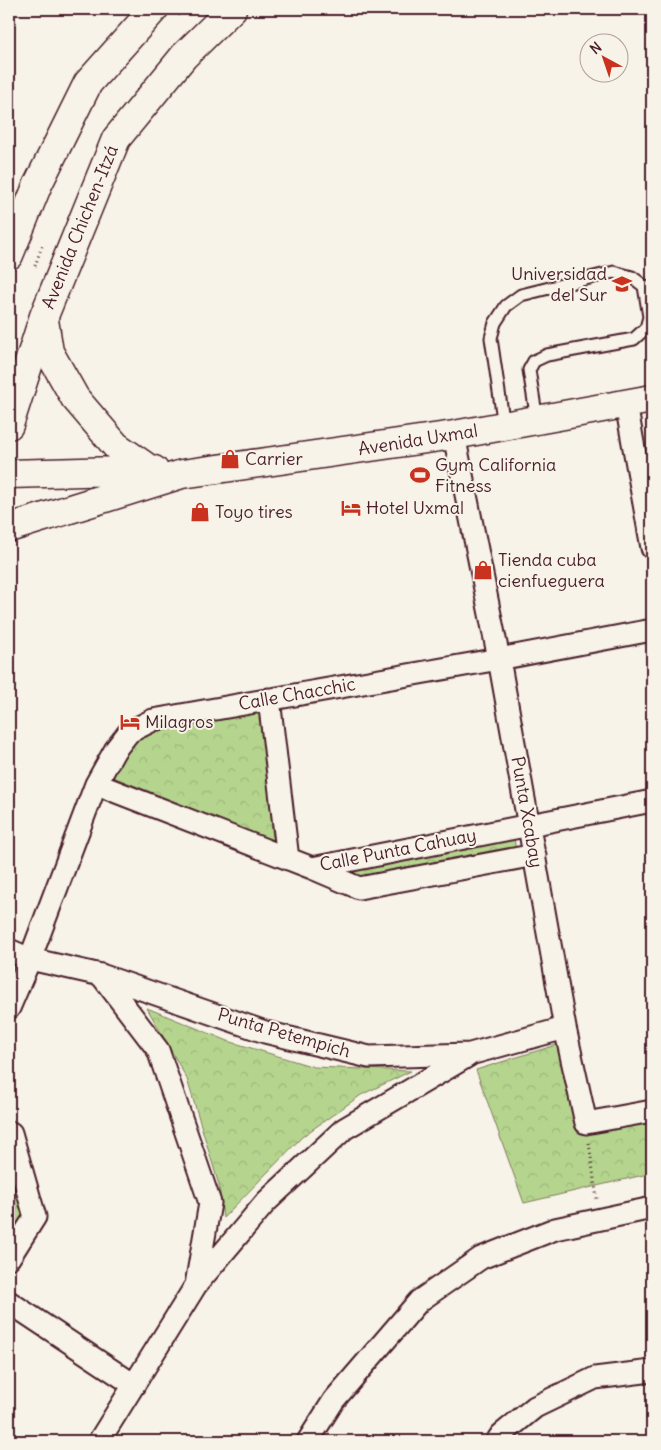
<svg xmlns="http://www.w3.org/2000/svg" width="661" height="1450" viewBox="0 0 661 1450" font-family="Delius,sans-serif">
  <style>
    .forest { fill: url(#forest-crowns); stroke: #807a5c }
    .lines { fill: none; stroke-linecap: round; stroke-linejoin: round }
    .service-casing { stroke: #4a1f2b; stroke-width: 15 }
    .minor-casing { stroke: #4a1f2b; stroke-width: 25 }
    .secondary-casing { stroke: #4a1f2b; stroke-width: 31 }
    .path { stroke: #4a1f2b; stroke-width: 3; stroke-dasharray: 1 4; stroke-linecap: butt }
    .service { stroke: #f7f3e8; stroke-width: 11 }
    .minor { stroke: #f7f3e8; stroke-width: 21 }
    .secondary { stroke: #f7f3e8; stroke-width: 28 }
    .labels { text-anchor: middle; stroke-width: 4; stroke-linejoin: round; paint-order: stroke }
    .street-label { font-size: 18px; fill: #4a1f2b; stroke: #f7f3e8 }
    .poi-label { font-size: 18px; fill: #4a1f2b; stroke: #f7f3e8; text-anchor: start }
  </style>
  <defs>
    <pattern id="forest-crowns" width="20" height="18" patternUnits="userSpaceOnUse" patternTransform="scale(1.25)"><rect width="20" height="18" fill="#b5d58e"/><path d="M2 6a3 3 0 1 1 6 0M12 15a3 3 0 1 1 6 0" fill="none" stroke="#9db67b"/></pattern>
  </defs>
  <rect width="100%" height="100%" fill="#f7f3e8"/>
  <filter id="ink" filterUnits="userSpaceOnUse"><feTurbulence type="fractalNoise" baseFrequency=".02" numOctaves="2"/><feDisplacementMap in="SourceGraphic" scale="10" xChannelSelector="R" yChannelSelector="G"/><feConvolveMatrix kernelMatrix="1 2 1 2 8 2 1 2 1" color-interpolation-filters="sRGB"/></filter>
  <g filter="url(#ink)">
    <path class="forest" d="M263 713 273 841 108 775 126 744 156 726Z
      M513 833 516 850 356 882 353 865Z
      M147 1008 228 1041 314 1067 411 1071 361 1095 303 1136 223 1218 219 1185 187 1079Z
      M559 1044 578 1131 652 1122V1173L524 1203 476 1070Z
      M9 1164 26 1212 9 1239Z"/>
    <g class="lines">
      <defs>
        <path id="service" d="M504 426 491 338 495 323 506 306 521 295 614 272 632 277 644 286 649 317 646 328 634 339 547 355 534 361 529 370 537 420"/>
        <path id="minor" d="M626 404 652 548
          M454 435 499 659 565 1028 586 1123 652 1111
          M269 699 288 859
          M96 784 312 868 359 888 535 855
          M312 868 652 801
          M9 950 30 959 101 975 265 1032 369 1057 470 1054 565 1028
          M101 975 158 1050 210 1203 196 1285
          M9 1008 30 959 96 784 115 750 129 732 153 720 499 659 652 630
          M9 1132 11 1133 35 1217 9 1258
          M9 1302 134 1385
          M99 1441 196 1285 266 1202 344 1129 468 1056
          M308 1441 334 1400 419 1301 481 1258 555 1229 652 1208
          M497 1441 501 1435 535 1407 595 1378 652 1371"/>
        <path id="secondary" d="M9 255 38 184 88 83 154 9
          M44 320 49 352 75 398 116 446 149 469
          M9 425 44 316 116 139 184 56 232 9
          M9 474 154 470
          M9 528 182 474 454 435 652 399"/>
      </defs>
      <use href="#service" class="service-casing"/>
      <use href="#minor" class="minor-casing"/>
      <use href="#secondary" class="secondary-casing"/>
      <path class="path" d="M178 15 185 9
        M35 266 42 246
        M589 1143 597 1199"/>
      <use href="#service" class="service"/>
      <use href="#minor" class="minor"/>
      <use href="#secondary" class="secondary"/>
    </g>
  </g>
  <defs>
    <symbol id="university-bare" viewBox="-9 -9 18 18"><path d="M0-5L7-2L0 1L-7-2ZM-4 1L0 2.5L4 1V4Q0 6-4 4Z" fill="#c8321e" stroke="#f7f3e8" stroke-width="2.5" paint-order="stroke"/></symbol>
    <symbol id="shop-bare" viewBox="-9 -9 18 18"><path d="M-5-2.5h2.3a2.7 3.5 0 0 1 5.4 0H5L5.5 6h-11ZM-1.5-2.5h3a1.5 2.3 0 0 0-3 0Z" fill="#c8321e" stroke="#f7f3e8" stroke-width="2.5" paint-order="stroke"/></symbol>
    <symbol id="stadium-bare" viewBox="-9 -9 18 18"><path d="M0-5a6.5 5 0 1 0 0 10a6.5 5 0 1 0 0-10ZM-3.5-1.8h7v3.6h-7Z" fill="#c8321e" stroke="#f7f3e8" stroke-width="2.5" paint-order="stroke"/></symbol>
    <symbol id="hotel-bare" viewBox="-9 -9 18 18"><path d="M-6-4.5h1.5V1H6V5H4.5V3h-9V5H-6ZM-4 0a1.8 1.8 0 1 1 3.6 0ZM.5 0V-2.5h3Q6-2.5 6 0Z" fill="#c8321e" stroke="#f7f3e8" stroke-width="2.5" paint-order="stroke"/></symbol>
  </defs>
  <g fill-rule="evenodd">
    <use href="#university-bare" x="608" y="270" width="28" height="28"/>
    <use href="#shop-bare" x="216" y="445" width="28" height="28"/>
    <use href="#stadium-bare" x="406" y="461" width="28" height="28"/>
    <use href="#hotel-bare" x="337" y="494" width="28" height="28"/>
    <use href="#shop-bare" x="186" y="498" width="28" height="28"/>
    <use href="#shop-bare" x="469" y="556" width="28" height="28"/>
    <use href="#hotel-bare" x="116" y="708" width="28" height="28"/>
  </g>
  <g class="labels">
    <g class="street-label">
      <text transform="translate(80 227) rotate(-68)" y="6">Avenida Chichen-Itzá</text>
      <text transform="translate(418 440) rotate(-9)" y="6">Avenida Uxmal</text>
      <text transform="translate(297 694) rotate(-10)" y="6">Calle Chacchic</text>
      <text transform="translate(527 812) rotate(80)" y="6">Punta Xcabay</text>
      <text transform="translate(398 850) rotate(-11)" y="6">Calle Punta Cahuay</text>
      <text transform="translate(284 1033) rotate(16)" y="6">Punta Petempich</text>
    </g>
    <g class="poi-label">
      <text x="607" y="280" text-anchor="end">Universidad<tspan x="607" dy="21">del Sur</tspan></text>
      <text x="245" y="465">Carrier</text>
      <text x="435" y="471">Gym California<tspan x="435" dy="21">Fitness</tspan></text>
      <text x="366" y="514">Hotel Uxmal</text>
      <text x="215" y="518">Toyo tires</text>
      <text x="498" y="566">Tienda cuba<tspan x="498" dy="21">cienfueguera</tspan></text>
      <text x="145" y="728">Milagros</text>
    </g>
  </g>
  <rect width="661" height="1450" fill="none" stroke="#f7f3e8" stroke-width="30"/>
  <rect x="15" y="15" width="631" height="1420" fill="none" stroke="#4a1f2b" stroke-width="2" filter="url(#ink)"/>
  <g transform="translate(604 58) rotate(320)"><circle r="24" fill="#f7f3e8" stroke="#b29e9c"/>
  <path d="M0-4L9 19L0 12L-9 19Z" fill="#c8321e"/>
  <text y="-8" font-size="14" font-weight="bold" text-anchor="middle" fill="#4a1f2b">N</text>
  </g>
</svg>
